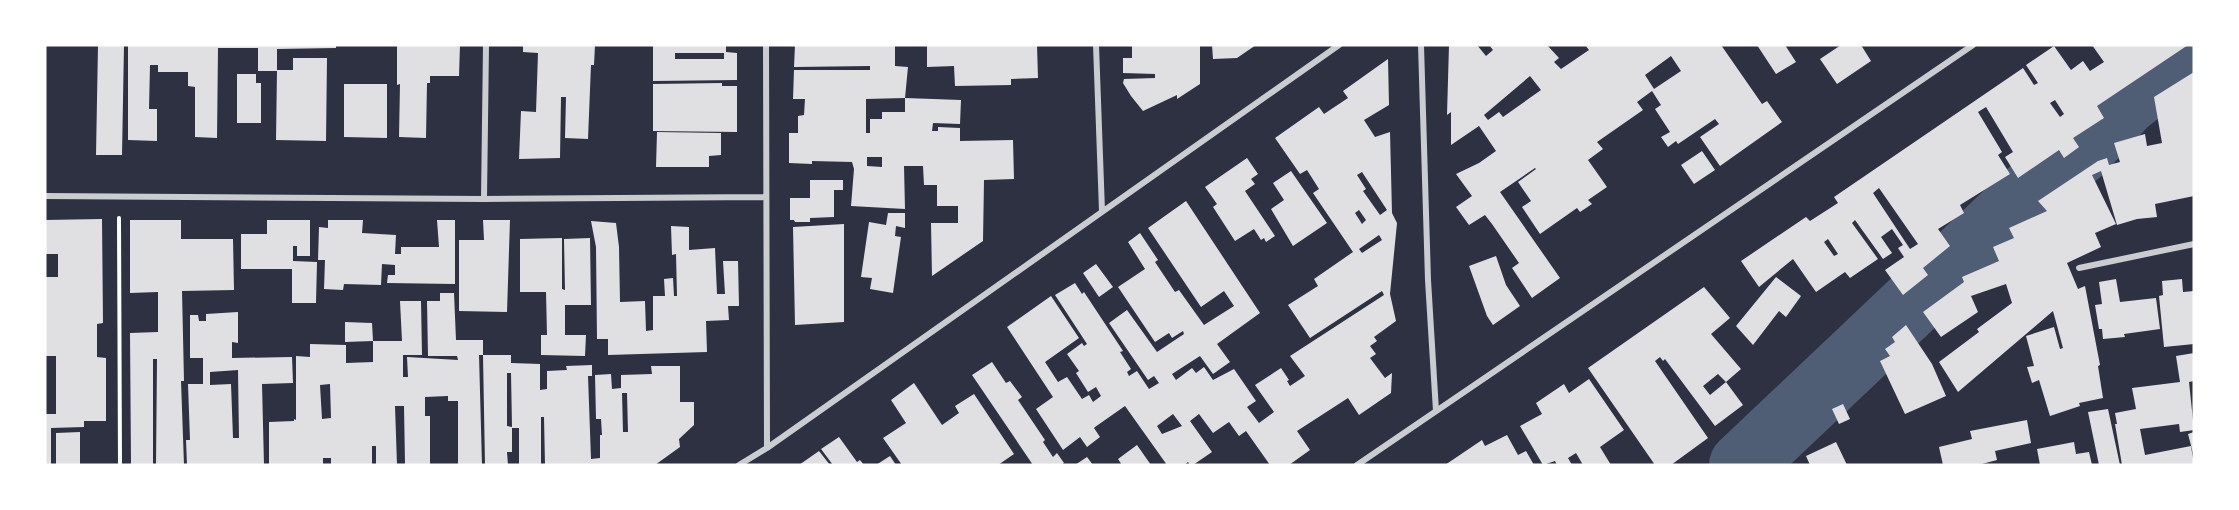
<svg xmlns="http://www.w3.org/2000/svg" width="2239" height="510" viewBox="0 0 2239 510" font-family="Figtree,sans-serif">
  <style>
    .lines { fill: none; stroke-linecap: round; stroke-linejoin: round }
    .river { stroke: #4f5d75; stroke-width: 66 }
    .building { fill: #e0e0e3; fill-rule: evenodd }
    .path { stroke: #fff; stroke-width: 4 }
    .minor { stroke: #caccd0; stroke-width: 6 }
  </style>
  <rect width="100%" height="100%" fill="#2d3142"/>
  <g class="lines">
    <path class="river" d="M1742 465 2024 198 2080 151 2125 103 2164 72 2194 55"/>
  </g>
  <path class="building" d="M98 45H124L122 155H96Z
    M128 45H336V48L277 49V71H258V48H218L217 138 195 137V87L188 86V72H158V65H150L149 109H157V141L128 140Z
    M397 45H460L459 76H430V83H427L426 138 399 137 400 84 397 85Z
    M523 45H595L594 65H591L588 139 565 138 566 97H561L560 158 519 159 521 111 536 112 538 53 523 52Z
    M653 45H726V52L737 53V80L653 81ZM675 53H724V59H675Z
    M795 45H895V66L908 67 905 98 866 99V133H870V119H882V112H905V98L961 100 960 124 933 123 932 131H938V127L960 128V141L1013 140 1014 179 984 180 983 241 932 276 931 223H958V206H937V185H924L923 166H904L905 209 851 206 854 169 852 162 812 161V164L789 163V133H798V116L804 115 805 99H793L794 70H870V66L794 67ZM867 157H882V167L867 166Z
    M927 45H1037L1038 78 1011 79V85L955 86 954 66 927 67Z
    M1132 45H1200V84L1177 99V95L1143 111 1131 96 1123 83 1124 79 1155 78V74L1123 73V58H1132Z
    M1212 45H1256L1237 58 1213 59Z
    M1449 45H1477L1486 56 1493 50 1489 45H1547L1559 58 1554 62 1561 69 1589 50 1585 45H1721L1762 104 1767 101 1782 122 1720 166 1700 137 1719 124 1715 119 1678 144 1676 141 1668 147 1661 137 1670 132 1655 109 1661 105 1652 91 1637 102 1643 110 1597 142 1603 149 1588 160 1607 187 1588 200 1592 204 1580 212 1577 208 1540 234 1522 207 1531 201 1518 182 1536 169 1535 168 1500 192 1560 278 1532 298 1512 268 1519 263 1492 224 1485 215 1469 225 1456 207 1472 196 1456 174 1479 163 1496 151 1479 126 1451 145V112L1447 115ZM1671 56 1681 71 1654 89 1645 75ZM1530 76 1541 90 1503 117 1499 112 1488 120 1484 115Z
    M1757 45H1785L1796 62 1776 74Z
    M1841 45H1861L1871 61 1837 84 1820 59Z
    M2092 45H2188L2097 106 2104 118 2073 138 2079 147 2064 158 2059 150 2018 178 2005 157 2013 152 1986 107 1978 112 2002 152 1998 155 2010 174 1960 205 1964 213 1938 229 1950 246 1923 268 1928 275 1903 295 1885 270 1904 257 1898 248 1903 245 1892 229 1881 237 1892 253 1883 259 1855 220 1852 223 1878 259 1850 278 1845 272 1816 292 1793 259 1759 287 1741 261 1806 217 1810 221 1838 203 1834 197 2023 68 2034 85 2038 83 2026 65 2054 46 2071 70 2083 61 2090 71 2104 62ZM2055 100 2064 114 2060 117 2050 103ZM1879 188 1918 244 1910 249 1873 193ZM1828 239 1838 254 1834 256 1824 242Z
    M293 58H327L326 141 276 140 277 70H293Z
    M1388 59 1389 105 1364 120 1375 137 1390 132 1392 213 1397 223 1390 294 1396 321 1374 337 1377 341 1370 346 1376 354 1370 358 1385 378 1392 373 1391 393 1359 415 1348 398 1297 431 1310 450 1289 465H1270L1246 431 1239 436 1229 422 1213 433 1199 414 1190 421 1212 452 1193 465H1190L1188 462 1184 465H1167L1125 406 1095 427 1094 428 1100 437 1087 447 1080 437 1063 450 1036 409 1053 397 1007 327 1051 296 1079 338 1045 362 1058 382 1067 377 1082 399 1089 395 1093 402 1101 396 1096 387 1088 392 1076 373 1079 371 1067 354 1082 343 1084 346 1087 344 1055 295 1075 283 1082 294 1084 292 1123 351 1120 352 1131 369 1127 372 1129 376 1137 371 1149 389 1159 383 1154 376 1148 380 1109 323 1127 310 1157 352 1184 334 1183 331 1172 338 1169 333 1155 342 1118 287 1145 269 1128 242 1140 233 1158 260 1155 262 1175 292 1179 290 1204 325 1234 306 1224 291 1201 307 1148 228 1186 201 1260 313 1217 344 1230 362 1213 374 1200 356 1172 374 1176 380 1192 368 1196 373 1204 367 1213 380 1234 369 1256 401 1247 407 1259 423 1274 412 1255 385 1281 368 1289 380 1287 381 1290 386 1305 376 1290 356 1384 295 1382 291 1310 338 1288 305 1318 286 1314 279 1353 252 1313 193 1319 189 1307 170 1300 174 1275 138 1319 107 1324 114 1348 98 1343 91ZM1362 172 1387 210 1380 215 1363 191 1366 189 1357 175ZM1359 210 1366 220 1362 224 1355 213ZM1379 235 1382 240 1362 253 1359 249ZM1173 414 1182 426 1162 434 1157 426Z
    M2194 72V196L2155 204 2157 217 2137 219 2117 225 2101 171 2092 175 2116 224 2095 233 2101 247 2067 263 2078 289 2085 286 2100 365 2098 366 2103 398 2079 403 2080 406 2050 416 2039 380 2032 383 2027 367 2034 366 2026 336 2054 327 2060 349 2063 348 2053 311 1958 392 1939 362 1979 332 1977 329 2012 303 2006 284 1971 296 1978 312 1941 337 1923 312 1964 282 1962 277 1999 261 1993 247 2014 238 2009 228 2047 211 2038 201 2098 161 2107 158 2109 165 2120 162 2114 143 2145 134 2147 146 2162 143 2154 97Z
    M237 74H256V83H261V123H237Z
    M722 83V86H737V132L653 131V84Z
    M344 84H387V138L344 137Z
    M657 132 721 133V155L709 156V167H656Z
    M1702 151 1715 170 1694 184 1681 165Z
    M1247 158 1258 174 1251 179 1255 184 1245 191 1275 236 1266 242 1264 238 1261 240 1254 229 1235 241 1213 207 1217 204 1205 187Z
    M1291 171 1327 223 1293 246 1271 209 1284 200 1273 183Z
    M810 180H843V190H834V217L810 218V222H795L794 220H790V198H810Z
    M888 213H905V228L896 226 895 236 901 237 893 293 870 289 872 278 861 277 869 222 886 225Z
    M102 219 103 323 97 324V357L106 358V421H84V427L51 428V465H45V414H56V356H45V277H58V254H45V220Z
    M130 220H181V239H233L234 290 182 291 184 381H181L184 465H156L157 359H153V465H131L130 333 158 332V292L130 293Z
    M267 220H310V256H297V246H293V261L317 262 316 303H292V269H241V234H267Z
    M328 220H363L362 233 396 235 395 254H401V247H439L437 220H455V284L387 283 388 275H395V265L382 264 381 285 344 284 343 290 324 289 325 260H318L319 227 328 228Z
    M483 220H510L507 312 459 311V240H484Z
    M591 221 616 223 619 247 620 302 645 301 646 331 653 330V296H665L664 279 673 278 674 296H677L676 254 672 255 671 226 689 227V250L715 248 717 294H725L723 261H738L739 306H728L729 320 706 321 707 352 608 355V339H597L596 247Z
    M844 224V322L795 325 793 227Z
    M562 238V289L565 290 564 239 590 238 591 305H565V335H586L585 356 541 355V335H547L546 292H520V239Z
    M1496 256 1506 285 1520 306 1493 325 1487 316 1469 266Z
    M1096 264 1113 287 1099 297 1083 273Z
    M1776 277 1801 296 1786 317 1779 311 1753 345 1736 326Z
    M2116 279 2120 302 2156 298 2160 329 2124 334 2125 337 2103 339 2102 329H2099L2095 305 2102 304 2099 282Z
    M2182 279 2183 292 2194 291V344L2164 347 2159 296 2163 295 2162 281Z
    M1704 287 1730 318 1711 334 1741 369 1726 382 1718 374 1703 386 1710 395 1726 382 1743 405 1715 426 1665 359 1663 361 1660 357 1655 361 1708 438 1671 465H1655L1588 368Z
    M440 293H454L456 340H483V355H511V363L540 364V390L547 389V371L567 370 566 366 592 365V376H588L591 459 600 458V435H602L601 419H596L595 375 611 374 612 389 621 388V375L652 374 651 366H680V402H694V425L679 439 680 447 655 465H545L544 417H541V465H519V428H512V452H507L508 465H485L483 355H479L482 465H458V401H448V396L425 397V416H430V464H405L404 406H395L397 465H376V446H372V465H331V458H323V465H269V422L294 421V419L296 420V356L310 357V344L346 345V363L373 362V341H402L400 301H421L422 355H403V377H408L407 357 458 360 457 356H428L427 301H440ZM507 373H511L512 427 507 426ZM330 384 331 418 322 419 320 385ZM622 393H627L628 432H623Z
    M238 312V343L232 342V358L292 357 293 383 262 384 264 465H187L186 440H190L188 384H203V358H190V315H198L199 321H206V314ZM238 370 239 438H233L231 384 210 385V372Z
    M345 322 372 323 373 341 345 342Z
    M1906 325 1932 364 1946 396 1905 414 1880 361 1890 356 1885 349 1895 342 1892 337Z
    M2194 353V381L2189 382 2194 430 2180 432 2179 424 2140 429 2145 455 2191 446 2194 465H2122L2115 424H2117L2115 413 2136 409 2132 388 2180 382 2176 356Z
    M992 362 1006 383 1010 381 1022 397 1018 400 1045 440 1043 442 1053 457 1057 453 1064 463 1061 465H1033L972 375Z
    M1589 379 1624 430 1600 447 1611 465H1583L1576 453 1568 458 1572 465H1557L1555 461 1543 465 1520 426 1542 414 1536 403 1564 384 1569 393Z
    M914 383 942 425 959 413 955 406 974 394 1014 454 998 465H902L883 438 906 423 891 400Z
    M1843 404 1850 419 1839 424 1832 409Z
    M2108 409 2120 465H2099L2088 412Z
    M2027 420 2031 443 1995 451 1997 460 1978 465H1943L1939 447 1972 439 1970 431Z
    M80 432V465H56V433Z
    M2194 432V453H2193L2188 434Z
    M1507 435 1518 455 1526 451 1534 465H1445L1482 440 1485 446Z
    M839 437 857 462 860 460 864 465H833L821 449Z
    M1836 442 1847 465H1810L1806 456Z
    M2074 442 2076 454 2089 452 2092 465H2040L2037 449Z
    M1137 445 1151 465H1122L1118 459Z
    M819 451 830 465H799Z
    M890 456 896 465H876Z
    M1087 457 1093 465H1075Z"/>
  <g class="lines">
    <path class="path" d="M119 218 120 465"/>
    <path class="minor" d="M766 45 767 448
      M1096 45 1102 211
      M1421 45 1428 280 1436 411
      M45 196 484 199 766 197
      M484 199 486 45
      M2079 268 2194 244
      M739 465 767 448 1339 45
      M1357 465 1973 45"/>
  </g>
  <rect width="2239" height="510" fill="none" stroke="#ffffff" stroke-width="93"/>
</svg>
